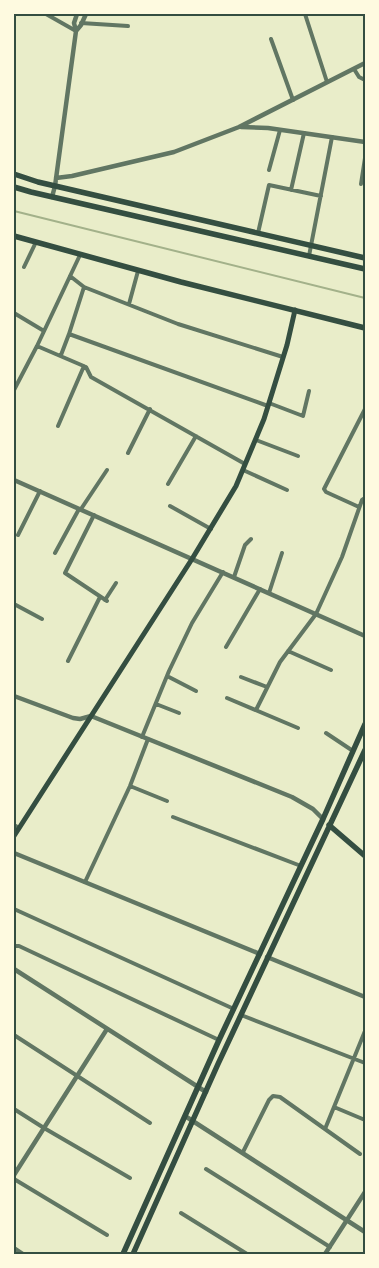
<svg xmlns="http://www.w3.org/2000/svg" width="379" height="1268" viewBox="0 0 379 1268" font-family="Poppins,sans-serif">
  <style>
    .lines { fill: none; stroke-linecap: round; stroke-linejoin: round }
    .stream { stroke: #a3b18a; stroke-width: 2 }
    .minor { stroke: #617663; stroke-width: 4 }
    .tertiary { stroke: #617663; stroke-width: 4.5 }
    .secondary { stroke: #344e41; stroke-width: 5 }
    .primary { stroke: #344e41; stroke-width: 5.5 }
    .neatline { fill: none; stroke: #344e41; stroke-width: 2 }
  </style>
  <rect width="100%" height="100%" fill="#e9edc9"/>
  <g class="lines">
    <path class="stream" d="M14 211 365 298"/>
    <path class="minor" d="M46 14 76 31
      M305 14 327 82
      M81 23 128 26
      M271 39 293 100
      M354 69 359 77 365 80
      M269 170 280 130
      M361 184 365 158
      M291 190 304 133
      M258 233 269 185 321 196
      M309 256 332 137
      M24 267 36 242
      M70 276 84 287 178 324 283 357
      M129 304 138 271
      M14 313 44 331
      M69 334 84 287
      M37 346 86 367 91 377 245 464
      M61 355 69 334 268 406
      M14 390 37 346 80 255
      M269 403 303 416 309 391
      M58 426 84 366
      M256 440 298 456
      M128 453 150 409
      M243 470 287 490
      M168 484 196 436
      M170 506 211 529
      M359 507 326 492 324 489 365 409
      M81 509 107 470
      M94 515 65 573 107 601
      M18 535 40 491
      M55 553 79 509
      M234 577 245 545 251 539
      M269 593 282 553
      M105 600 116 583
      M14 604 42 619
      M226 647 260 589
      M288 651 331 670
      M68 661 100 597
      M167 676 196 691
      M241 677 267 687
      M227 698 298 728
      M156 704 179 713
      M256 710 280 662 316 614 342 557 362 500 365 498
      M326 733 353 751
      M142 737 169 671 192 623 223 572
      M130 786 167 801
      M173 817 301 866
      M14 825 19 828
      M85 882 130 786 148 739
      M14 909 234 1009
      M14 946H19L219 1040
      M241 1015 365 1063
      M14 1035 150 1123
      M334 1107 365 1120
      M14 1109 44 1128 130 1178
      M325 1129 365 1031
      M243 1152 269 1100 273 1096 280 1097 360 1154
      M206 1169 330 1247
      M14 1179 107 1235
      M181 1213 247 1254
      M14 1248 23 1254"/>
    <path class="tertiary" d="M76 31 81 25 86 14
      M241 127 268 128 365 142
      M56 178 72 176 174 152 239 127 365 63
      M52 197 55 186 76 31 74 23 77 14
      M14 480 365 636
      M14 696 73 718 80 719 91 716 292 797 313 809 323 819
      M14 853 260 954
      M267 957 365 997
      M14 969 206 1092
      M185 1116 365 1232
      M14 1175 107 1029
      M325 1254 365 1192"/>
    <path class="secondary" d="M14 836 192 559 236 486 264 419 287 345 295 310"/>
    <path class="primary" d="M14 174 38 182 365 258
      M14 187 31 192 365 269
      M14 236 181 282 365 328
      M329 825 365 856
      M123 1254 219 1040 323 819 365 724
      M133 1254 218 1064 365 750"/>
  </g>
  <rect width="379" height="1268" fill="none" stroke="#fefae0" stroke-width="30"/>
  <rect x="15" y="15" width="349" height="1238" class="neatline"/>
</svg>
